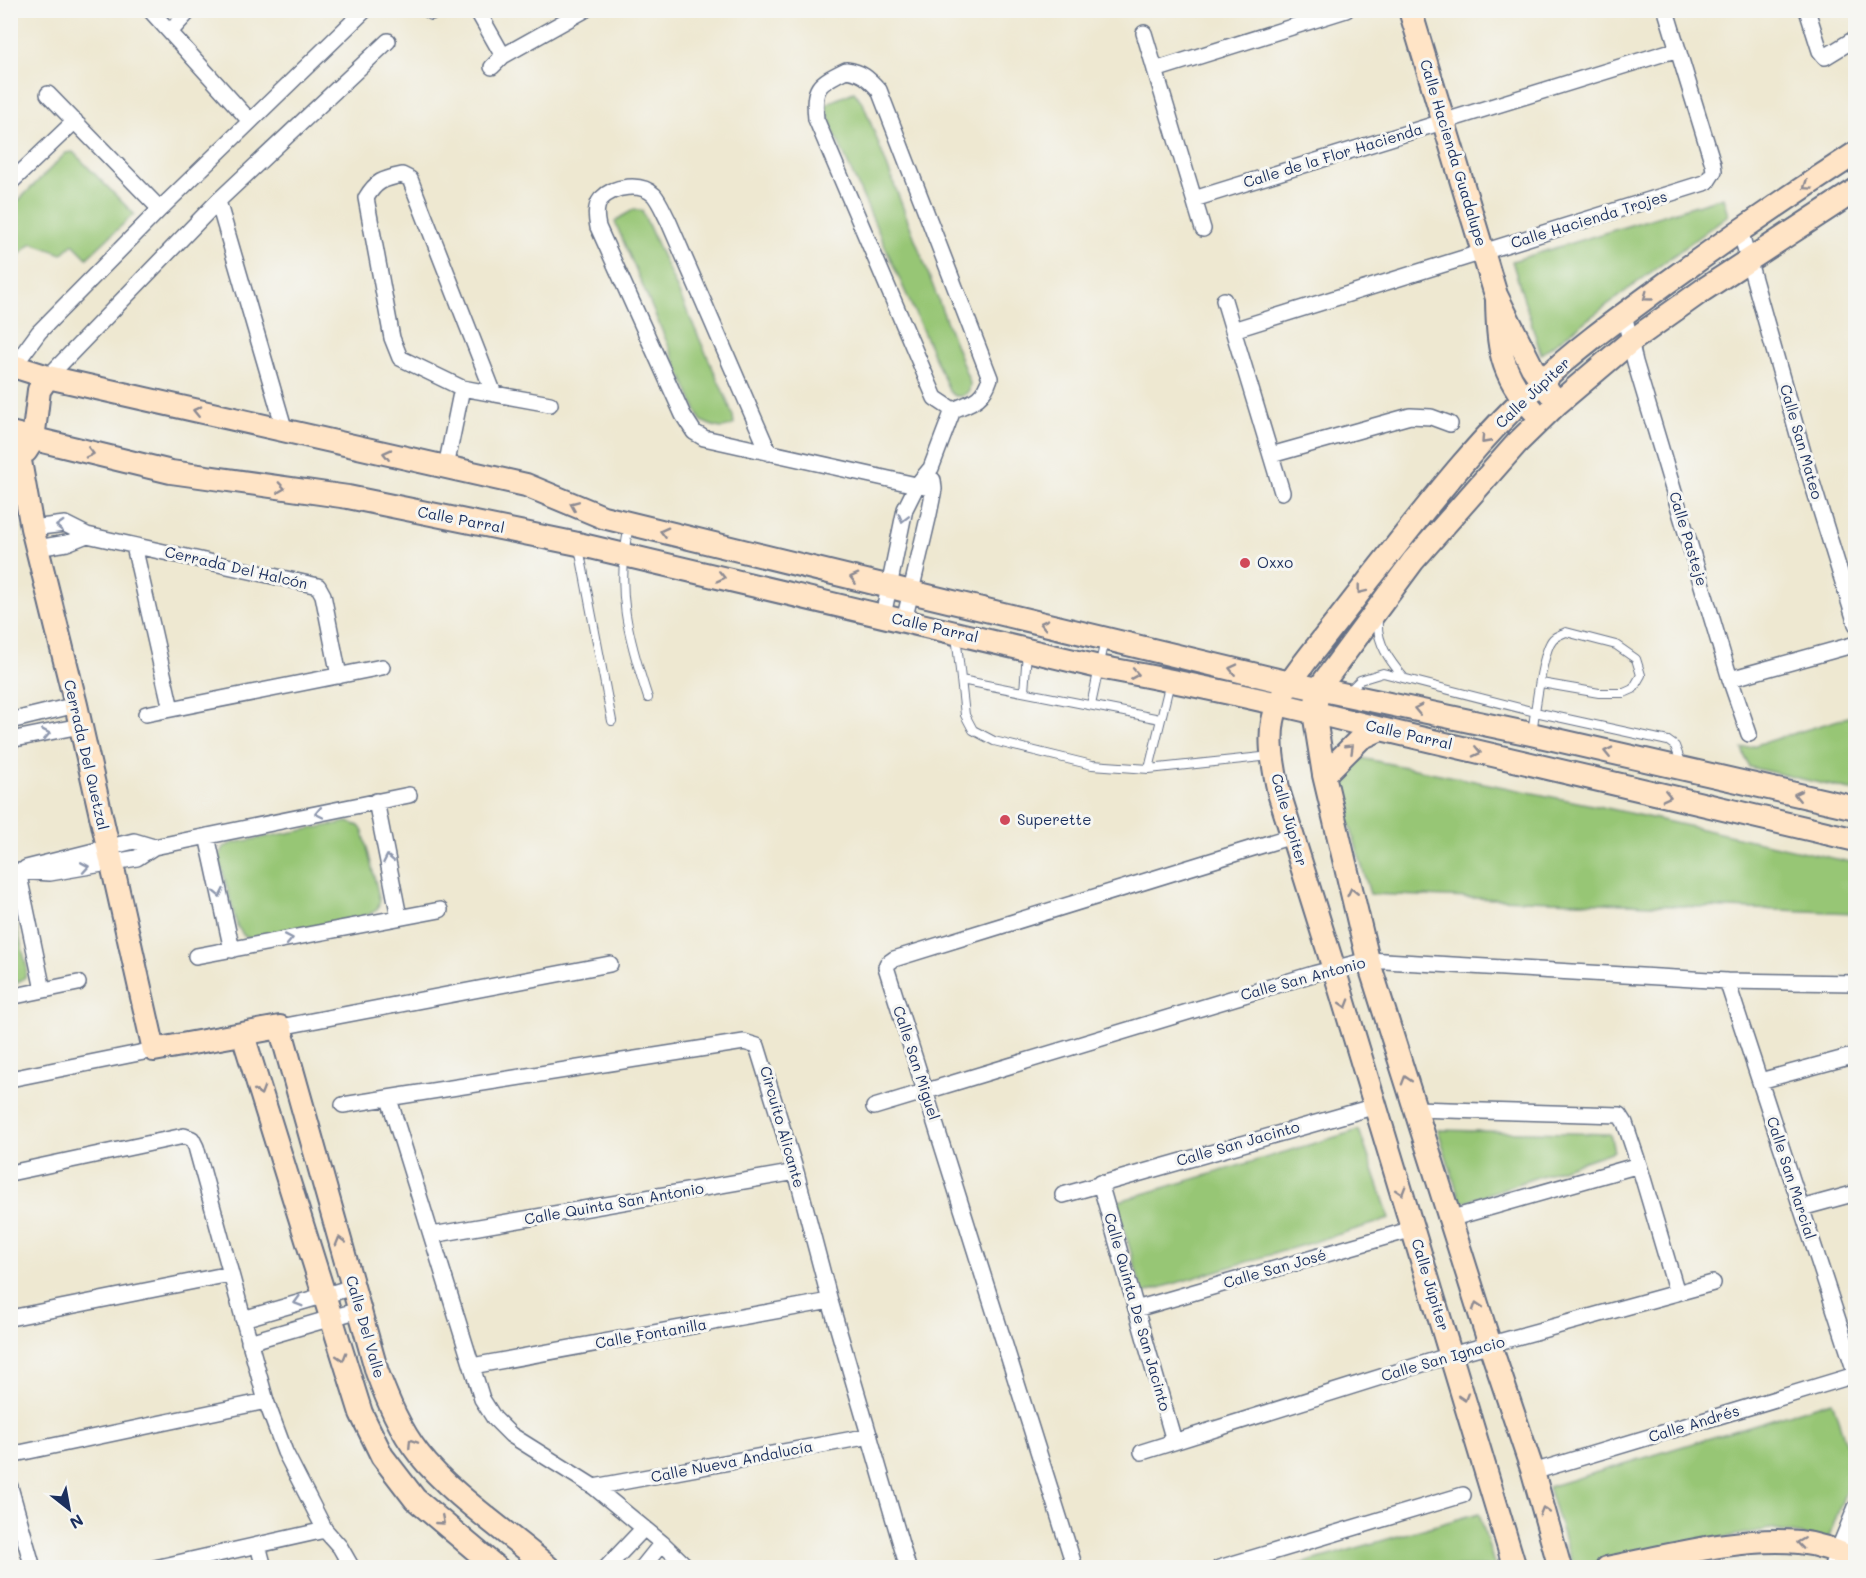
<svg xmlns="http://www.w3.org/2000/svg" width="1866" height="1578" viewBox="0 0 1866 1578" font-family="Mali,sans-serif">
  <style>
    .green { fill: #97c675; stroke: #597a6a; stroke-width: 1.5 }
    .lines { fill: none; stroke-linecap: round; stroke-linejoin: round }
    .lane-casing { stroke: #657086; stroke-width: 10 }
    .street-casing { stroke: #657086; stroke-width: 18 }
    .secondary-casing { stroke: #657086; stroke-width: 26 }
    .lane { stroke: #fff; stroke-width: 8 }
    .street { stroke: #fff; stroke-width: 15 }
    .secondary { stroke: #ffe4c6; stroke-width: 22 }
    .oneway { stroke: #8d8a92 }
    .oneway2 { stroke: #8d97ae }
    .poi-dot { fill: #d1495b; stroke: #f6f6f2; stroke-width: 2 }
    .labels { text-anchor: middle; stroke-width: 6; stroke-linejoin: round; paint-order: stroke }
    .street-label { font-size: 15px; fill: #1b2f5e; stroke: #f6f6f2 }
    .poi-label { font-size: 15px; fill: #1b2f5e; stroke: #f6f6f2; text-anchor: start }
  </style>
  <rect width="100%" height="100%" fill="#f6f6f2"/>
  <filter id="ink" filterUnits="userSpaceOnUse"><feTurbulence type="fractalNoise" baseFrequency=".0167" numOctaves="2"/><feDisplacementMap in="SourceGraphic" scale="12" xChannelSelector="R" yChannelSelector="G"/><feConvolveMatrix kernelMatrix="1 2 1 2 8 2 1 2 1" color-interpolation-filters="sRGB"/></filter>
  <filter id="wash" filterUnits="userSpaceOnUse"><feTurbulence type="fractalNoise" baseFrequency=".008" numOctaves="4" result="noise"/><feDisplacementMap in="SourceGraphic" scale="24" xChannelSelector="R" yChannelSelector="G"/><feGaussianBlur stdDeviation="1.35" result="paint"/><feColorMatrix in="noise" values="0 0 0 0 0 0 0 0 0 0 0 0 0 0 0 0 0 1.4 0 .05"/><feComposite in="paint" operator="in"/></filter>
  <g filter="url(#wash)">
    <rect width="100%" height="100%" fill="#eee8d1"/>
    <path class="green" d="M854 92 863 103 970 383 969 391 962 396H955L950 392 833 130 826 106 830 102Z
      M73 152 134 214 87 258 73 244 62 254 32 243 11 262V208L66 153Z
      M1723 197 1728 215 1541 354 1512 261Z
      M634 209 642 211 727 400 733 416 734 424C722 432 713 426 701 421L615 222C620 216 628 214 634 209Z
      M1855 715V791L1749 767 1742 749Z
      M1361 758 1602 807 1855 863V913L1370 894 1345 808 1340 778Z
      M348 822 359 826 363 831 380 901 377 910 368 915 253 939 244 936 237 926 219 857 224 847 233 843Z
      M11 903 27 968 25 977 16 984 11 985Z
      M1359 1130 1390 1219 1143 1293 1116 1202Z
      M1438 1130 1610 1134 1614 1151 1461 1203Z
      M1832 1401 1854 1468 1828 1540 1769 1529 1573 1567 1548 1487Z
      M1479 1513 1495 1567H1290Z"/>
  </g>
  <g filter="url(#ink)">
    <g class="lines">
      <defs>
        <path id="lane" d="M629 526C615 590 628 637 648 698
          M579 548 612 721
          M1378 620C1376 643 1390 661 1404 678
          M956 635 965 715 973 730 994 741 1092 765 1149 769 1271 756
          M961 680 1160 719
          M1024 692 1027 652
          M1348 692 1360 680 1383 673 1535 712 1668 741 1675 746 1682 765
          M1091 705 1105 640
          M1532 733C1535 714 1542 650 1553 639 1556 636 1562 634 1566 632L1616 645 1636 659 1641 675 1633 689 1624 693H1599L1541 683
          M1149 769 1170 682"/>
        <path id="street" d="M150 10 250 121
          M477 10 503 56
          M1807 10 1820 51 1825 57 1856 38
          M431 12 433 10
          M170 32 190 10
          M1144 33 1203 229
          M492 67 503 56 585 10
          M846 70C862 72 868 78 879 90L990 378C983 400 973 402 953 410L935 398 816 119C813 87 817 84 846 70Z
          M1155 70 1346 10
          M48 94 160 209
          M10 183 75 121
          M1194 199 1678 49
          M218 201 285 431
          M1740 230 1806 463 1856 624
          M1224 300 1282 492
          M1624 314 1635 362 1730 679 1749 734
          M1233 330 1707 182 1714 171 1713 164 1667 14
          M14 366 39 332 160 209 365 10
          M48 377 218 201 388 41
          M494 394 410 179 402 175C383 179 376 181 366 198L392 338 400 358 462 388 550 404
          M769 453 668 220C664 213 660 202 654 195 641 182 613 186 601 199 595 206 596 218 598 227L683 415 694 432 704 438 934 489
          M1271 455 1410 416 1431 417 1450 424
          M446 467 462 388
          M32 528 65 524 87 535 318 586 323 595 339 676
          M134 546 171 709
          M37 548 67 543 87 535
          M883 616 905 509 917 485 931 468 953 410
          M904 621 929 514 934 489 933 480
          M1730 679 1856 644
          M146 714 382 667
          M10 721 76 705
          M10 740 80 726
          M376 801 399 917
          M207 836 232 950
          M26 868 134 841 154 847
          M18 871 50 873 137 858 154 847 409 795
          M18 871 43 990
          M196 956 440 910
          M1727 981 1856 1375
          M10 997 78 983
          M280 1027 610 964
          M10 1079 154 1050
          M1760 1081 1856 1055
          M389 1099 482 1399 494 1418 511 1435 594 1487 662 1543 688 1568
          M343 1105 744 1042 757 1046 796 1172 830 1301 908 1568
          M874 1107 1313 974 1368 960 1727 981 1856 983
          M1415 1109 1620 1115 1625 1123 1639 1165 1677 1293
          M10 1173 184 1136 192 1139 196 1147 266 1401 285 1452 325 1530 340 1547 352 1568
          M1100 1183 1174 1441
          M1063 1195 1376 1106
          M1801 1208 1856 1193
          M1449 1219 1639 1165
          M432 1235 796 1172
          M1136 1309 1413 1229
          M10 1318 230 1274
          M243 1319 353 1287
          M249 1342 359 1310
          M472 1366 830 1301
          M1142 1452 1451 1355 1713 1283
          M10 1455 266 1401
          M1533 1472 1855 1375
          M10 1487 33 1568
          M594 1487 870 1436
          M258 1545 264 1568
          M155 1568 325 1530
          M606 1568 644 1528
          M642 1568 662 1543
          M1075 1568 886 967 887 964 894 959 1292 836
          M1219 1568 1463 1495
          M1831 1568 1856 1507"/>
        <path id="secondary" d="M1410 10 1496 295 1532 367 1550 393
          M1497 300C1498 347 1500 373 1533 410
          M10 365 48 377 526 485 603 517 911 592 1290 683 1531 734 1856 808
          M10 433 171 472 348 497 578 544 1099 667C1193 684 1288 705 1381 729L1856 840
          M10 439 20 461 32 528 76 705 154 1050 280 1027 377 1372C388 1401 400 1430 419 1454 451 1495 509 1533 549 1568
          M26 451 33 440 39 390 48 377
          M1324 775 1361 738 1381 729
          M243 1035 361 1413 382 1456 415 1499 497 1568
          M1515 1568 1334 969 1279 793C1273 765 1266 732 1278 704 1284 689 1295 676 1305 662 1326 635 1348 608 1369 580 1423 512 1476 441 1541 382 1579 346 1623 315 1665 284 1727 239 1791 195 1856 153
          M1560 1568 1533 1472 1490 1345 1368 960 1324 775 1314 712 1319 688 1413 561 1517 443 1558 403 1630 342 1703 290 1856 190
          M1607 1568C1665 1557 1741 1536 1799 1542 1819 1544 1838 1551 1856 1561"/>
      </defs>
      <use href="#lane" class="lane-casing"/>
      <use href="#street" class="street-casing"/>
      <use href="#secondary" class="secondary-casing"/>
      <use href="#lane" class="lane"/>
      <use href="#street" class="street"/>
      <use href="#secondary" class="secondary"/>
    </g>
    <defs><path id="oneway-chevron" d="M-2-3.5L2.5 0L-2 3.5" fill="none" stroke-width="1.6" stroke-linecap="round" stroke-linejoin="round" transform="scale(1.5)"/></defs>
    <g class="oneway">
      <use href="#oneway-chevron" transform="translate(1807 186) rotate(146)"/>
      <use href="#oneway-chevron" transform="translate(1647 297) rotate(144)"/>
      <use href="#oneway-chevron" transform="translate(197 411) rotate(-167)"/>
      <use href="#oneway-chevron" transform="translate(1485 440) rotate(132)"/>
      <use href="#oneway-chevron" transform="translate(90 453) rotate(13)"/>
      <use href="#oneway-chevron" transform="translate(387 454) rotate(-167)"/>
      <use href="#oneway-chevron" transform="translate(281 488) rotate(8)"/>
      <use href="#oneway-chevron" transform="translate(574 505) rotate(-157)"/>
      <use href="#oneway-chevron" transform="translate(664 532) rotate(-166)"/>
      <use href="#oneway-chevron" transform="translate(721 577) rotate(13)"/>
      <use href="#oneway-chevron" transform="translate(854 578) rotate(-166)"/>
      <use href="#oneway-chevron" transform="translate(1361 590) rotate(128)"/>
      <use href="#oneway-chevron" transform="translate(1044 624) rotate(-167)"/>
      <use href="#oneway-chevron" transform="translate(1233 669) rotate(-167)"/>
      <use href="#oneway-chevron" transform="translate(1135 674) rotate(10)"/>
      <use href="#oneway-chevron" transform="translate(1418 709) rotate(-168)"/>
      <use href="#oneway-chevron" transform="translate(1350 748) rotate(-44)"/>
      <use href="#oneway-chevron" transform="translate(1477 752) rotate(13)"/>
      <use href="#oneway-chevron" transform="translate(1608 752) rotate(-167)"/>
      <use href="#oneway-chevron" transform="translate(1798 795) rotate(-167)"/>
      <use href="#oneway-chevron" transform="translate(1667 796) rotate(13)"/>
      <use href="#oneway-chevron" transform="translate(1352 892) rotate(-103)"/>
      <use href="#oneway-chevron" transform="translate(1345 1004) rotate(73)"/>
      <use href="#oneway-chevron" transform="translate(1406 1080) rotate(-107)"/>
      <use href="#oneway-chevron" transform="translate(260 1091) rotate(73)"/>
      <use href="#oneway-chevron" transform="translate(1401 1191) rotate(73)"/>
      <use href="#oneway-chevron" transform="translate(340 1241) rotate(-106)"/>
      <use href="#oneway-chevron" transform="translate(1477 1306) rotate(-108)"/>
      <use href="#oneway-chevron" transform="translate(342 1357) rotate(73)"/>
      <use href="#oneway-chevron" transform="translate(1464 1397) rotate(73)"/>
      <use href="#oneway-chevron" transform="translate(412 1443) rotate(-123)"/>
      <use href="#oneway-chevron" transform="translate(1544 1511) rotate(-106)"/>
      <use href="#oneway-chevron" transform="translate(441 1521) rotate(41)"/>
      <use href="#oneway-chevron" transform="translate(1801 1543) rotate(-172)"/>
    </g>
    <g class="oneway2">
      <use href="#oneway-chevron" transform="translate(903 518) rotate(104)"/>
      <use href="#oneway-chevron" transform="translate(60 526) rotate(-177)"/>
      <use href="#oneway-chevron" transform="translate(46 734) rotate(-11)"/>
      <use href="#oneway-chevron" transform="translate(319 813) rotate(168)"/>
      <use href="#oneway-chevron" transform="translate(388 859) rotate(-101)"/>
      <use href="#oneway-chevron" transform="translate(85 867) rotate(-10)"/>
      <use href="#oneway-chevron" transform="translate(219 893) rotate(78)"/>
      <use href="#oneway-chevron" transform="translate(289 939) rotate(-11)"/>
      <use href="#oneway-chevron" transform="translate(298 1302) rotate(164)"/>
    </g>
  </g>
  <g class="poi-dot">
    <circle cx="1245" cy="563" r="6"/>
    <circle cx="1005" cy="820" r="6"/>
  </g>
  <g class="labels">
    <g class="street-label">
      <text transform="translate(1453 153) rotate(73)" y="5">Calle Hacienda Guadalupe</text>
      <text transform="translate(1333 156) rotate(-17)" y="5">Calle de la Flor Hacienda</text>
      <text transform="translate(1589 220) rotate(-17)" y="5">Calle Hacienda Trojes</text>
      <text transform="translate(1533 393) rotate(-43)" y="5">Calle Júpiter</text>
      <text transform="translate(1801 442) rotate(74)" y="5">Calle San Mateo</text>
      <text transform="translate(461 520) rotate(11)" y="5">Calle Parral</text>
      <text transform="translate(1688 539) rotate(73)" y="5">Calle Pasteje</text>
      <text transform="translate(236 568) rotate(13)" y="5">Cerrada Del Halcón</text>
      <text transform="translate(935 628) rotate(13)" y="5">Calle Parral</text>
      <text transform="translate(1409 735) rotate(13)" y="5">Calle Parral</text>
      <text transform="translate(86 755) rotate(77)" y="5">Cerrada Del Quetzal</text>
      <text transform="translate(1289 820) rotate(74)" y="5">Calle Júpiter</text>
      <text transform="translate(1303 979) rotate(-15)" y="5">Calle San Antonio</text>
      <text transform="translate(916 1063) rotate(72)" y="5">Calle San Miguel</text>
      <text transform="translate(782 1127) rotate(74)" y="5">Circuito Alicante</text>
      <text transform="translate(1238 1144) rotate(-16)" y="5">Calle San Jacinto</text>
      <text transform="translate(1791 1178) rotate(72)" y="5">Calle San Marcial</text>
      <text transform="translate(614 1204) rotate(-10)" y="5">Calle Quinta San Antonio</text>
      <text transform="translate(1275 1269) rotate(-16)" y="5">Calle San José</text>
      <text transform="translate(1430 1285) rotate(73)" y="5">Calle Júpiter</text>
      <text transform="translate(1137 1312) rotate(74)" y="5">Calle Quinta De San Jacinto</text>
      <text transform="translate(365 1327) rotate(74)" y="5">Calle Del Valle</text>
      <text transform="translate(651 1334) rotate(-10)" y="5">Calle Fontanilla</text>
      <text transform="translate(1443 1359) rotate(-16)" y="5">Calle San Ignacio</text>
      <text transform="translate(1694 1424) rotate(-17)" y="5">Calle Andrés</text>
      <text transform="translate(732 1462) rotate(-11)" y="5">Calle Nueva Andalucía</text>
    </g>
    <g class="poi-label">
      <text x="1257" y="568">Oxxo</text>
      <text x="1017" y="825">Superette</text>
    </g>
  </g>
  <rect width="1866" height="1578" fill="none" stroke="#f6f6f2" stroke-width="36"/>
  <g transform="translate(69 1509) rotate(149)" stroke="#f6f6f2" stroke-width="4.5" paint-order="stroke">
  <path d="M0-4.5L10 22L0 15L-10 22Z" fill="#1b2f5e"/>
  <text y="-9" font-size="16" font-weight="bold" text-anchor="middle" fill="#1b2f5e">N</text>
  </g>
</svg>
